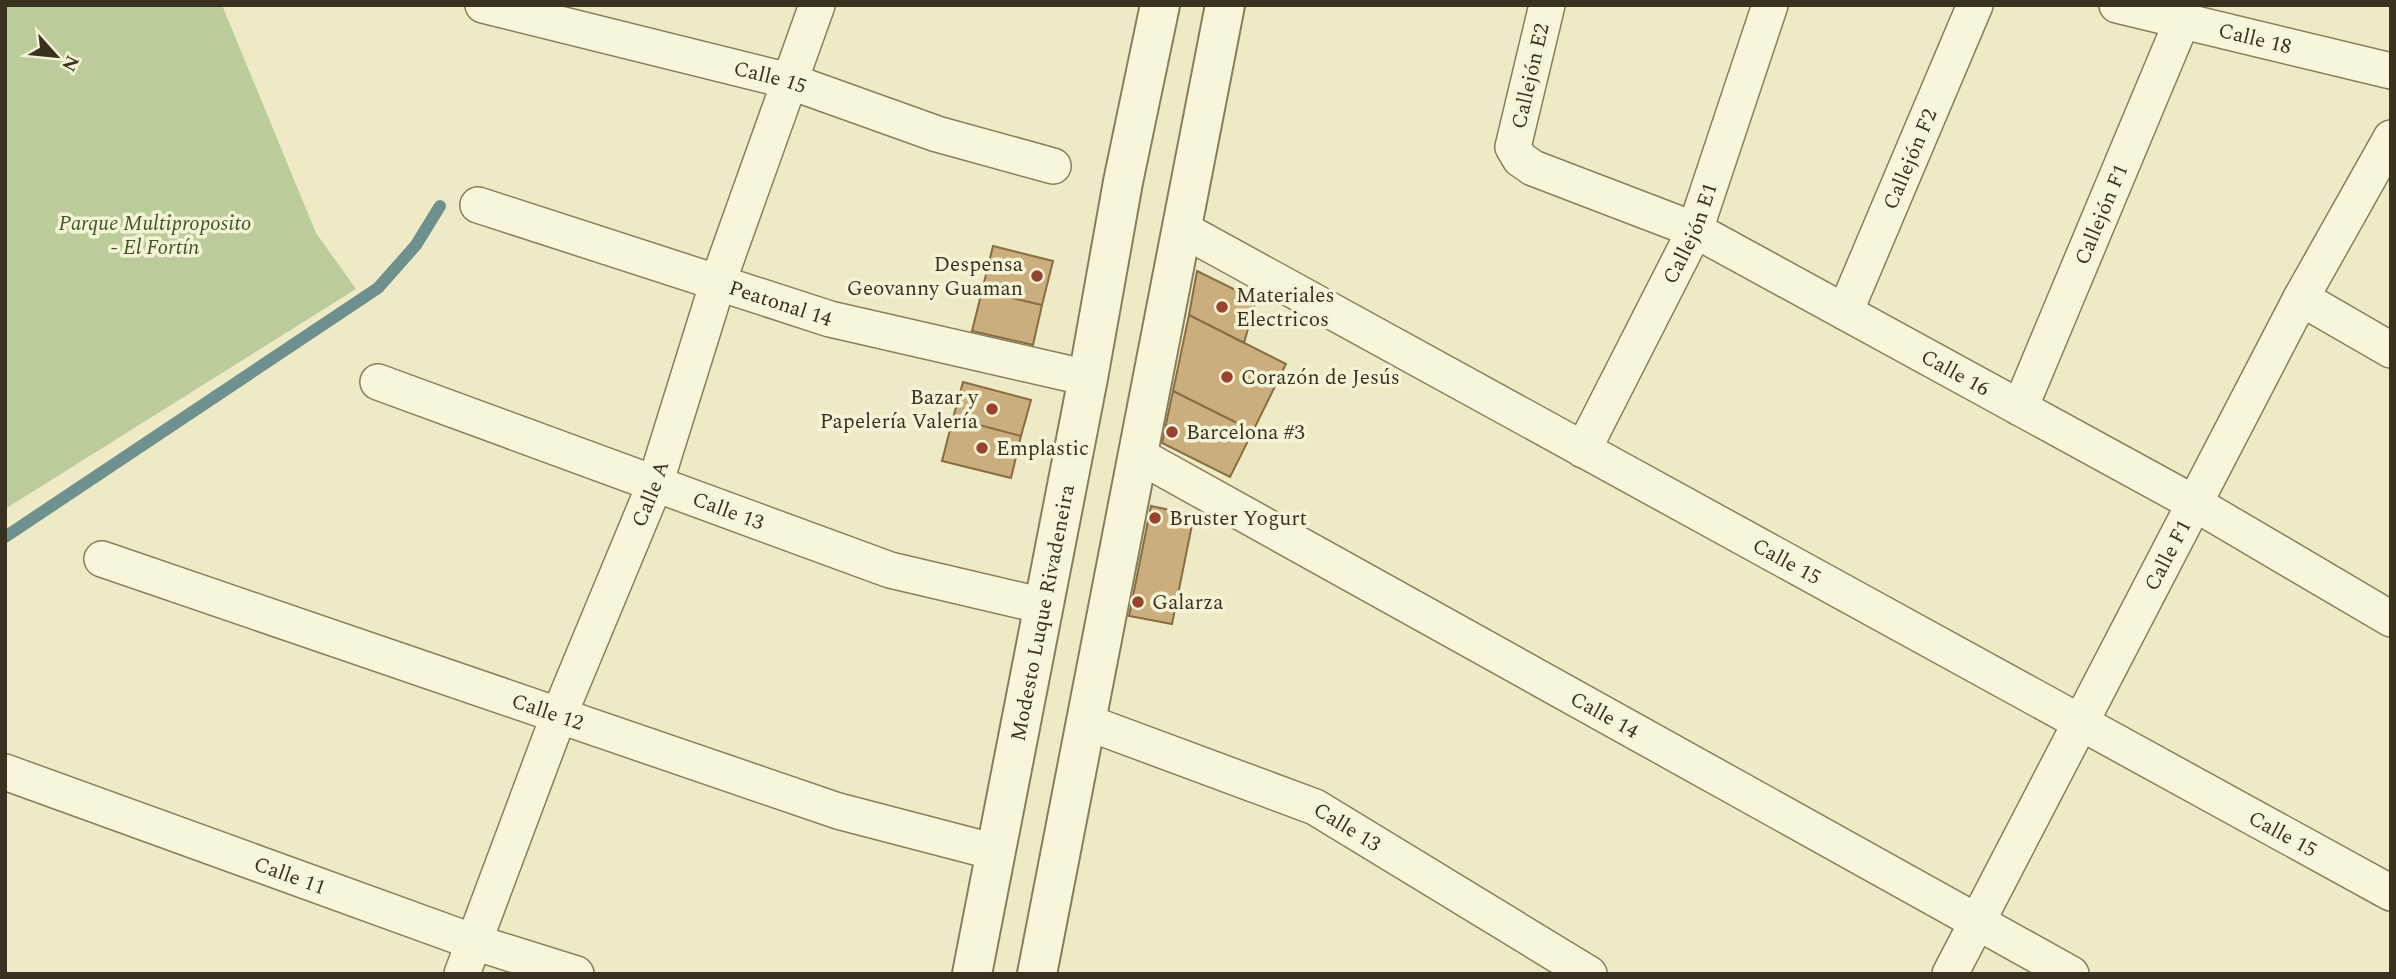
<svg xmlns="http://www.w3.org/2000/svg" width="2396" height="979" viewBox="0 0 2396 979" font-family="Spectral,serif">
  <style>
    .green { fill: #bbcc9a }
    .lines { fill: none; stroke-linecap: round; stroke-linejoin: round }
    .stream { stroke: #6e908f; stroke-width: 12 }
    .building { fill: #cbae7d; stroke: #886d42; stroke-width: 2 }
    .minor-casing { stroke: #897e5c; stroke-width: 38 }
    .tertiary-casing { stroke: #897e5c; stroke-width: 42 }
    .minor { stroke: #f8f6da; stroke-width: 35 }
    .tertiary { stroke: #f8f6da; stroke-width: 38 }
    .poi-dot { fill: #97432d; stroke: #f5f3d6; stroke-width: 2.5 }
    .labels { text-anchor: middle; stroke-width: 7; stroke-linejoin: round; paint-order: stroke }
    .street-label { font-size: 21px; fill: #3a3220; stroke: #f5f3d6 }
    .park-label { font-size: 21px; font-style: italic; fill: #405627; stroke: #f5f3d6 }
    .poi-label { font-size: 21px; fill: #3a3220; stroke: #f5f3d6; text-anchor: start }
  </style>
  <rect width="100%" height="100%" fill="#eeeac6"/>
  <path class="green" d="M5 5H222L316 233 356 289 5 509Z"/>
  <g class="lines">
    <path class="stream" d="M5 537 378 288 416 245 440 206"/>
  </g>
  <path class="building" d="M993 246 1053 261 1042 305 982 291Z
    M1197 271 1256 300 1244 343 1189 315Z
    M982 291 1042 305 1033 345 972 331Z
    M1189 315 1286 364 1253 431 1173 391Z
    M963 382 1031 400 1021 436 953 418Z
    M1173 391 1253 431 1230 477 1162 443Z
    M953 418 1021 436 1011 478 942 461Z
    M1151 506 1194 515 1172 624 1129 616Z"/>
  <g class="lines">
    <defs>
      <g id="minor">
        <path id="s1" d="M483 5 789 81 937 134 1053 166"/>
        <path id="s2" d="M1547 5 1513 147 1520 159 1533 168 1695 230 2194 503 2391 619"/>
        <path id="s3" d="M2117 5 2391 71"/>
        <path id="s4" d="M478 205 830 319 1088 378"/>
        <path id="s5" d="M1182 229 2391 893"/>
        <path d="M2301 298 2391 350"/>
        <path id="s6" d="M1845 312 1975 5"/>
        <path id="s7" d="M378 382 890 570 1044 606"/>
        <path id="s8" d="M2020 408 2182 21"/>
        <path id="s9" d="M1583 450 1695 230 1770 5"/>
        <path id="s10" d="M1138 455 2071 974"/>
        <path id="s11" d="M102 559 838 811 995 852"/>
        <path id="s12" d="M1086 722 1315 807 1589 974"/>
        <path id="s13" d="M5 772 474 942 576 974"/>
        <path id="s14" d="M462 974 559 715 655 484 718 282 817 5"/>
        <path id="s15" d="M1950 974 2301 298 2391 138"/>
      </g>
      <g id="tertiary">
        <path id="s16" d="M972 974 1088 378 1123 182 1160 5"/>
        <path d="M1037 974 1225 5"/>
      </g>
    </defs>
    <use href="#minor" class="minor-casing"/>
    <use href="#tertiary" class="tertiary-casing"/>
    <use href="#minor" class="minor"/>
    <use href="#tertiary" class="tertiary"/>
  </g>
  <g class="poi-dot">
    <circle cx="1037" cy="276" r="7"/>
    <circle cx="1222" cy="307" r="7"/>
    <circle cx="1227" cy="377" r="7"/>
    <circle cx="992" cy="409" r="7"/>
    <circle cx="1172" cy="432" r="7"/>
    <circle cx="982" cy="448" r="7"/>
    <circle cx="1155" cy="518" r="7"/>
    <circle cx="1138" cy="602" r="7"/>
  </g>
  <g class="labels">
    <g class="street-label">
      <text dy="7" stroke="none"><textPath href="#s3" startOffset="142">Calle 18</textPath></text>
      <text transform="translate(1530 76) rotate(-77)" y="7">Callejón E2</text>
      <text dy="7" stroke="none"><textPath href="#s1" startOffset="296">Calle 15</textPath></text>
      <text dy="7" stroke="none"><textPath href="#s6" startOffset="166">Callejón F2</textPath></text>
      <text dy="7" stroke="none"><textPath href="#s8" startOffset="210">Callejón F1</textPath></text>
      <text dy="7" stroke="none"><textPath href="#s9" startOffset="242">Callejón E1</textPath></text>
      <text dy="7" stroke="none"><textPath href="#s4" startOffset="318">Peatonal 14</textPath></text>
      <text dy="7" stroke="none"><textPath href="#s2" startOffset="646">Calle 16</textPath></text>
      <text dy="7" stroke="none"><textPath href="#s14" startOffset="516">Calle A</textPath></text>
      <text dy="7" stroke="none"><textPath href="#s7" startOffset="373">Calle 13</textPath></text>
      <text dy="7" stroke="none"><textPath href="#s15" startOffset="472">Calle F1</textPath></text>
      <text dy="7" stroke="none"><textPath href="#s5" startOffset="690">Calle 15</textPath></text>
      <text dy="7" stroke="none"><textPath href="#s16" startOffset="368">Modesto Luque Rivadeneira</textPath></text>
      <text dy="7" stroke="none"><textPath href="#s11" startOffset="471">Calle 12</textPath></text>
      <text dy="7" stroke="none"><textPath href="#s10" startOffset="534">Calle 14</textPath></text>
      <text dy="7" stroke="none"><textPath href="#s12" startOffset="282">Calle 13</textPath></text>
      <text dy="7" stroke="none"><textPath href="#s5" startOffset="1256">Calle 15</textPath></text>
      <text dy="7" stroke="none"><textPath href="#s13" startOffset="303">Calle 11</textPath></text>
    </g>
    <g class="park-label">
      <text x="155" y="230">Parque Multiproposito<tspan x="155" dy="24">- El Fortín</tspan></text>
    </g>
    <g class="poi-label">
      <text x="1023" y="271" text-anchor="end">Despensa<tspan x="1023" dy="24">Geovanny Guaman</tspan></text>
      <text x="1236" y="302">Materiales<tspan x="1236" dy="24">Electricos</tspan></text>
      <text x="1241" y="384">Corazón de Jesús</text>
      <text x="978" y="404" text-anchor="end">Bazar y<tspan x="978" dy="24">Papelería Valería</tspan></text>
      <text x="1186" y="439">Barcelona #3</text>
      <text x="996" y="455">Emplastic</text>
      <text x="1169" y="525">Bruster Yogurt</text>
      <text x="1152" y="609">Galarza</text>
    </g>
  </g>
  <rect width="2396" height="979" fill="none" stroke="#3a3220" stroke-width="14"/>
  <g transform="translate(56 56) rotate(117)" stroke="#f5f3d6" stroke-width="5" paint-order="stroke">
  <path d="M0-5L12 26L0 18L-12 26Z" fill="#3a3220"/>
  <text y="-10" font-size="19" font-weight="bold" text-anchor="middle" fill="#3a3220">N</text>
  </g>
</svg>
